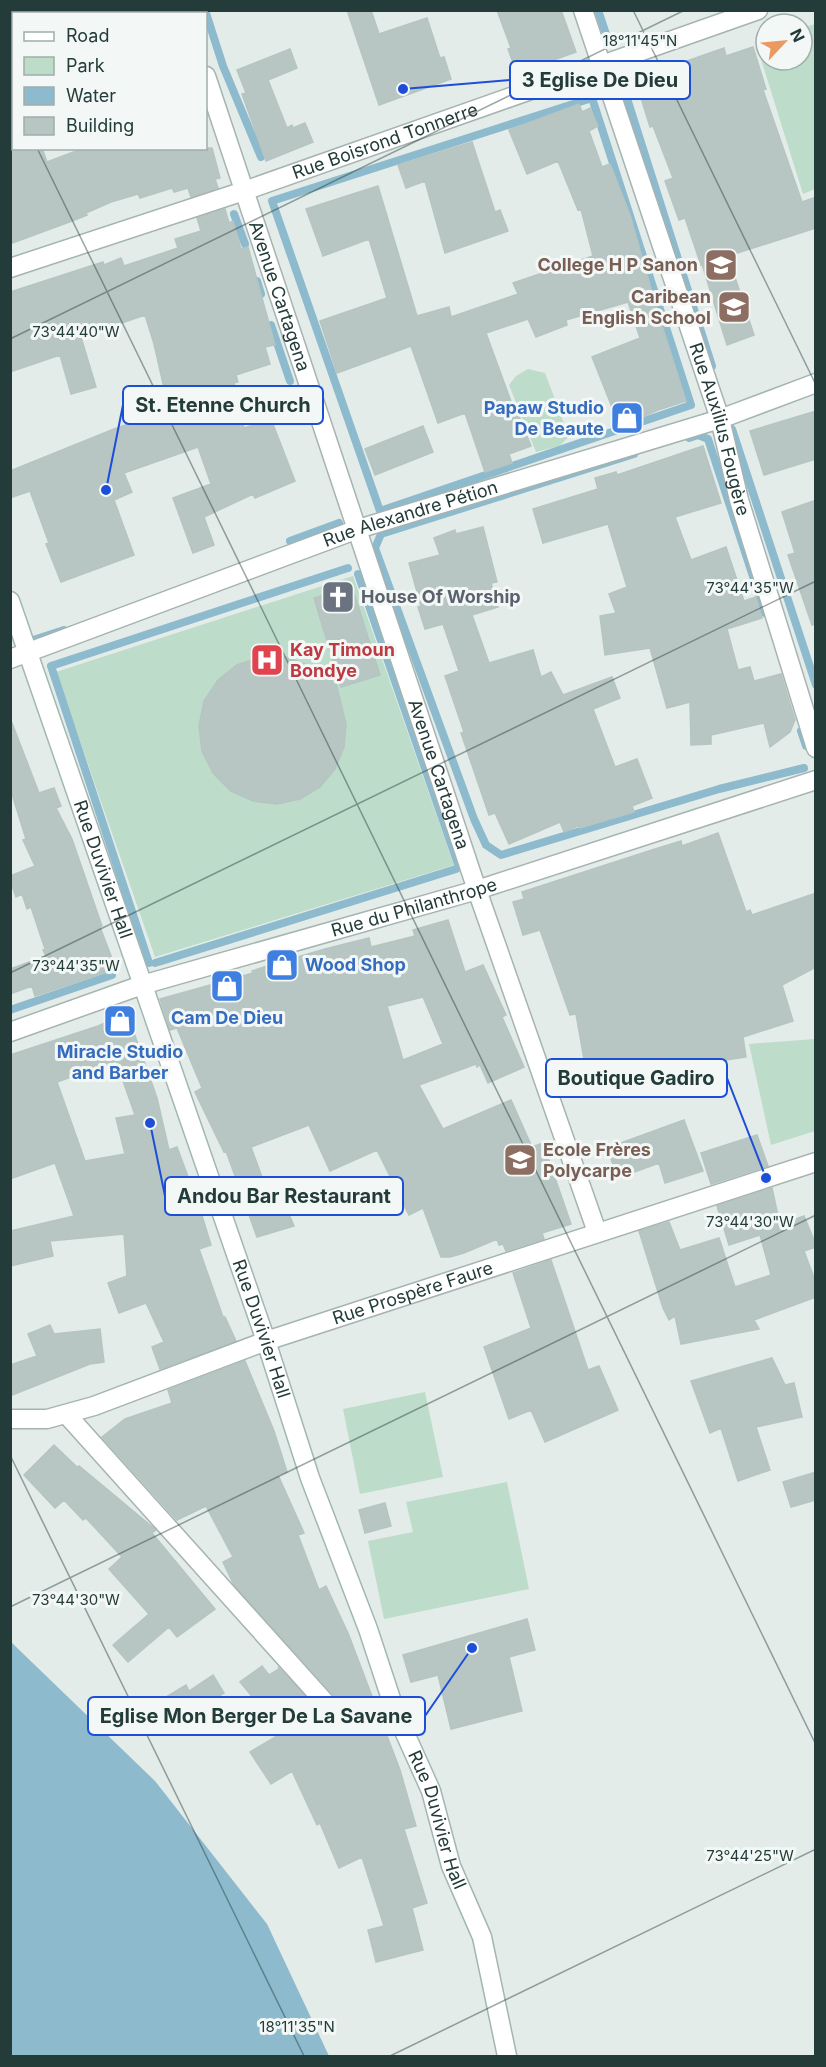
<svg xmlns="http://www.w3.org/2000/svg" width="826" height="2067" viewBox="0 0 826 2067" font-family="Inter,sans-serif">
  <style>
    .green { fill: #bddcca }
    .water { fill: #8ebacd }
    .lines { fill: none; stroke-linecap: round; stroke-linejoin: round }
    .stream { stroke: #8ebacd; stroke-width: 8 }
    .building { fill: #b8c6c3; stroke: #b5c5c1; stroke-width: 1.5; fill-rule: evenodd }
    .street-casing { stroke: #a6b4b1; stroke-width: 21 }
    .secondary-casing { stroke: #a2b7b3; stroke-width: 21 }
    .street { stroke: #fff; stroke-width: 18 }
    .secondary { stroke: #fff; stroke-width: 18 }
    .ticks { fill: none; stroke: #233c39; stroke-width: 1.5; stroke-opacity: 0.45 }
    .labels { text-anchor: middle; stroke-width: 6; stroke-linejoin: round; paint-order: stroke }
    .street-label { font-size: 18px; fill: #233c39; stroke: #f3f8f7 }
    .education-label { font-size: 18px; font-weight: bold; fill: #785e54; stroke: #f3f8f7; text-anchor: end }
    .shop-label { font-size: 18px; font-weight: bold; fill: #366cbe; stroke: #f3f8f7 }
    .worship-label { font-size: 18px; font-weight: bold; fill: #5b616d; stroke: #f3f8f7; text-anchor: start }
    .health-label { font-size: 18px; font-weight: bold; fill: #be3a42; stroke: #f3f8f7; text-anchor: start }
    .ticks-label { font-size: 15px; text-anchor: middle; fill: #233c39; stroke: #f3f8f7; stroke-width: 6; stroke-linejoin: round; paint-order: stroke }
    .leader { fill: none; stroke: #1d4ed8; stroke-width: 2 }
    .callout-dot { fill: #1d4ed8; stroke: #f3f8f7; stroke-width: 2 }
    .callout { fill: #f3f8f7; stroke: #1d4ed8; stroke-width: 2 }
    .callout-label { font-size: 20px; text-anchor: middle; font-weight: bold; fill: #233c39 }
  </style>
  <rect width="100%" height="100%" fill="#e3ece9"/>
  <path class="green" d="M815 24V189L803 194 756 43 766 40V60H802V28Z
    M528 369 545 373 569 437 559 446 536 452 509 385 516 376Z
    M353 576 454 865 155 957 56 672Z
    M815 1039V1131L771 1145 749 1044Z
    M425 1392 443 1477 360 1494 343 1409Z
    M507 1482 529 1589 384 1619 368 1541 413 1532 406 1502Z"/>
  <path class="water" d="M11 1642 155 1781 267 1924 329 2056H11Z"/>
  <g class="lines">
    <path class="stream" d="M205 10 223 66 261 157
      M598 10 607 37
      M617 67 712 366
      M592 98 691 405 380 511 272 201Z
      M234 214 245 244
      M257 281 261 294
      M271 325 290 381
      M732 429 816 685
      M689 438 698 435 708 439 765 613
      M634 454 381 534 375 548 474 819 486 845 501 855 719 789 804 768
      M290 541 339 523
      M358 574 458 864
      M24 643 64 630
      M801 731 806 746
      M149 963 51 666 348 568
      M155 963 456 869
      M10 1010 112 975"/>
  </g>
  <path class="building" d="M347 10H371L379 34 427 18 440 58 444 57 451 79 379 105Z
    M497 10H561L576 52 517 73 508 49 511 48Z
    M753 47 766 89 763 90 802 202 816 197V228L728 256 754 335 727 345 702 264 701 265 685 218 679 220 665 181 673 178 653 126 650 127 637 85 672 74 670 67 704 55 724 48 726 56Z
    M290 49 297 68 268 80 287 128 292 125 293 128 305 123 313 142 266 161 242 94 246 93 237 70Z
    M579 104 582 112 590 108 598 126 589 131 602 167 610 164 630 215 658 313 686 401 658 410 620 427 592 357 640 338 628 302 566 320 567 325 536 337 528 319 486 333 513 407 515 406 531 446 509 454 512 463 485 472 465 413 438 423 411 346 337 373 320 321 387 298 369 239 323 256 306 209 378 186 417 316 449 307 451 317 518 294 513 283 593 256 581 209 578 210 558 161 527 174 509 130Z
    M472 142 495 212 500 210 508 231 445 253 425 181 406 188 398 165Z
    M10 148H42L47 162 84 148H212L220 178 215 179 218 188 191 197 188 188 174 192 172 188 140 198 138 194 111 202 86 213 87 215 72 221 10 244Z
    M225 209 229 223 233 221 241 249 248 247 275 345 265 347 270 364 236 375 238 382 234 383 244 428 271 419 295 481 255 498 253 494 204 517 214 545 193 553 173 498 211 484 198 447 124 473 132 492 114 500 134 555 61 582 46 544 49 543 30 491 10 498V471L114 429 169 410 154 344 145 315 81 337 96 387 71 394 60 355 10 372V292L103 262 104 265 121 258 124 266 178 248 175 239 201 231 197 218Z
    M816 411V459L764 475 750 431Z
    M423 426 433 452 375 475 365 449Z
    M703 446 721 503 675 517 691 560 726 547 744 601 756 597 762 618 727 629 738 670 750 667 754 681 781 674 795 720 790 732 770 747 764 723 711 735V744L691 745 690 702 667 708 650 648 605 655 600 616 616 613 609 594 627 587 608 524 543 543 533 509 598 489 595 478 616 472 617 475Z
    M816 500V624L812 625 788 555 795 553 782 512Z
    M483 527 497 582 491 583 498 607 472 615 489 663 533 650 541 677 551 672 563 695 612 677 620 698 593 709 615 767 637 759 652 798 632 806 634 812 580 828V825L564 832 560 822 509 844 495 813 489 815 461 733 464 732 445 676 459 671 443 624 425 629 418 607 421 606 409 563 440 555 434 538 455 530 456 534Z
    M352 587 380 675 341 687 314 598Z
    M261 657H286L334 675 346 724 344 747 335 769 320 787 300 799 277 804 253 801 231 791 213 773 202 751 199 726 204 701 218 680 237 665Z
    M10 723H12L39 793 54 788 61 806 56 808 72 839 102 926 100 927 116 969 35 996 32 986 10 994V969L46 956 43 950 45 949 31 907 27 909 22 894 16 897 10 880V876L35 866 23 840 26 839 10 788Z
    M718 833 746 912 750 910 752 915 816 893V967L782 985 793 1021 743 1037 746 1057 588 1082 576 1014 570 1015 540 930 523 935 513 902 524 899 522 892 655 849 681 841 682 846Z
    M448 920 465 972 483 965 506 1015 502 1017 524 1067 488 1083 480 1065 477 1067 476 1064 419 1085 443 1129 511 1100 532 1147 543 1143 571 1224 542 1233 544 1239 506 1251 503 1244 499 1245 497 1239 464 1253 450 1257H441L423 1208 409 1215 377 1150 330 1171 309 1125 251 1147 274 1210 285 1205 294 1226 257 1237 226 1151 224 1152 195 1092 202 1088 177 1028 170 1030 160 999 253 973 252 971 270 965 325 949 369 938 371 947 415 936 413 930ZM423 997 443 1044 403 1060 387 1006Z
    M127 1013 157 1098 169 1150 177 1147 200 1209 211 1245 199 1249 223 1317H225L236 1341 160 1369 152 1347 164 1342 146 1303 119 1313 108 1283 127 1276 124 1234 50 1241 53 1256 10 1266V1231L74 1216 55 1163 10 1179V1055L98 1026ZM116 1061 135 1115 116 1118 125 1154 85 1161 57 1082Z
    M684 1120 703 1171 665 1183 659 1163 618 1178 607 1148Z
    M757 1135 768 1166 711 1184 701 1153Z
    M772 1188 780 1225 804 1216 816 1245V1247L804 1251 816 1283V1297L754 1320 759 1329 681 1344 675 1316 669 1320 663 1308 639 1231 669 1222 680 1250 719 1238 735 1287 771 1275 760 1235 729 1245 717 1206Z
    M551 1260 588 1370 599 1366 618 1410 545 1442 531 1410 509 1419 484 1347 531 1328 513 1273Z
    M50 1325 54 1334 100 1329 104 1362 90 1364 10 1396V1365L37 1356 28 1334Z
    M772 1358 785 1385 794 1383 802 1417 756 1427 770 1470 738 1481 721 1428 710 1433 691 1381Z
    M245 1361 274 1431 282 1456 287 1472 278 1475 304 1533 298 1535 319 1590 326 1586 348 1633 400 1770 416 1826 404 1829 427 1903 412 1908 423 1950 376 1962 368 1930 384 1926 362 1857 339 1868 320 1823 317 1825 292 1771 271 1784 250 1752 282 1733 240 1682 262 1666 269 1675 279 1669 278 1667 328 1720 335 1721 340 1718 343 1713 341 1703 234 1585 223 1562 233 1557 206 1506 177 1520 102 1437 125 1419 172 1403 168 1390Z
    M54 1445 77 1467 79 1466 156 1530 152 1533 215 1609 177 1637 169 1627 128 1662 113 1645 149 1614 109 1569 122 1557 86 1518 83 1520 64 1500 55 1508 24 1475Z
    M816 1472V1500L791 1507 783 1482Z
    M385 1503 391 1526 365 1533 359 1510Z
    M527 1619 535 1650 509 1657 522 1711 451 1729 438 1675 411 1682 403 1655Z
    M213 1675 224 1693 181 1720 166 1697 186 1685 189 1691Z"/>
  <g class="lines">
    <defs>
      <g id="street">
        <path d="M183 10 184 14"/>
        <path id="s1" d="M583 10 720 419 739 500 816 748"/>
        <path id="s2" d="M206 76 477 890 597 1232"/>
        <path id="s3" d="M10 268 244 191 758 10"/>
        <path id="s4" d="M10 659 358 529 720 419 816 383"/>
        <path id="s5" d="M10 1032 142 985 477 890 816 780"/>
        <path d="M67 1415 332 1710"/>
        <path id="s6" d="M10 1419H47L94 1406 266 1341 816 1162"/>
      </g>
      <g id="secondary">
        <path id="s7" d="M10 601 266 1341 310 1478 368 1629 395 1711 431 1791 451 1866 482 1937 507 2056"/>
      </g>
    </defs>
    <use href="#street" class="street-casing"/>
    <use href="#secondary" class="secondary-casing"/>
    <use href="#street" class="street"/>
    <use href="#secondary" class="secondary"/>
  </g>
  <path class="ticks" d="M633 10 816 385M10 95 14 101M37 148 816 1745M10 339 685 10M10 973 816 581M10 1455 304 2056M10 1607 816 1215M390 2056 816 1849"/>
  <defs>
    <symbol id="school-square" viewBox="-11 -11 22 22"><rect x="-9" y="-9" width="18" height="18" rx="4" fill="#8d6e63" stroke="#f3f8f7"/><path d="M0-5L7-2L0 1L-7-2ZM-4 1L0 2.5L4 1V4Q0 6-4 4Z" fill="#fff"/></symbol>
    <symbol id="shop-square" viewBox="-11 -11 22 22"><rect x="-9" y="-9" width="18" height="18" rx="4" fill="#3f7fe0" stroke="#f3f8f7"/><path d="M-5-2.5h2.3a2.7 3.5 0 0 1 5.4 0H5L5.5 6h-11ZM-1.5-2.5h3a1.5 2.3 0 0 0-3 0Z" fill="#fff"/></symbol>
    <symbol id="church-square" viewBox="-11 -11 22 22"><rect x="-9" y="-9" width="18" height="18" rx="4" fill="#6b7280" stroke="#f3f8f7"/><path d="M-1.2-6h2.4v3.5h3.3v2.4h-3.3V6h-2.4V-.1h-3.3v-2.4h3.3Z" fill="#fff"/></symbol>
    <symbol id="hospital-square" viewBox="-11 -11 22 22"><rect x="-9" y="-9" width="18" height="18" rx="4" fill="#e0444e" stroke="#f3f8f7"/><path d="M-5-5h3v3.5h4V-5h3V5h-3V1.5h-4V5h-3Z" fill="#fff"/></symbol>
  </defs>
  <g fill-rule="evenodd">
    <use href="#school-square" x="702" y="246" width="38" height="38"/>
    <use href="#school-square" x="715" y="288" width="38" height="38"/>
    <use href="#shop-square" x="608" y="399" width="38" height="38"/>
    <use href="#church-square" x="319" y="578" width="38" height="38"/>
    <use href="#hospital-square" x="248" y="641" width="38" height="38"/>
    <use href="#shop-square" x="263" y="946" width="38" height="38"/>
    <use href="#shop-square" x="208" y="967" width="38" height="38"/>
    <use href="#shop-square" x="101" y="1002" width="38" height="38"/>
    <use href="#school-square" x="501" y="1141" width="38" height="38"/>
  </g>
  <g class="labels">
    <g class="street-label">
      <text dy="6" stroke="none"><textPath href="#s3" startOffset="396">Rue Boisrond Tonnerre</textPath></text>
      <text dy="6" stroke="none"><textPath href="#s2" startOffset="232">Avenue Cartagena</textPath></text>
      <text dy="6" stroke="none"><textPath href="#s1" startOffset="441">Rue Auxilius Fougère</textPath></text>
      <text dy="6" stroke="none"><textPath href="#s4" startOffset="426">Rue Alexandre Pétion</textPath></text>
      <text dy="6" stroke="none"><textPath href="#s2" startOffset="736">Avenue Cartagena</textPath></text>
      <text dy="6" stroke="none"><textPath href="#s7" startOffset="284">Rue Duvivier Hall</textPath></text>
      <text dy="6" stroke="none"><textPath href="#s5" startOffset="423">Rue du Philanthrope</textPath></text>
      <text dy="6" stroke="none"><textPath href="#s6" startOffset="424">Rue Prospère Faure</textPath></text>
      <text dy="6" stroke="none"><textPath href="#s7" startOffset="770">Rue Duvivier Hall</textPath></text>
      <text dy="6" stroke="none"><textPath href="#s7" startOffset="1292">Rue Duvivier Hall</textPath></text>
    </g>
    <g class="education-label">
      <text x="698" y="271">College H P Sanon</text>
      <text x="711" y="303">Caribean<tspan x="711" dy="21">English School</tspan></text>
      <text x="543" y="1156" text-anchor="start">Ecole Frères<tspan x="543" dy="21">Polycarpe</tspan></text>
    </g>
    <g class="shop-label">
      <text x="604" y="414" text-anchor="end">Papaw Studio<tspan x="604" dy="21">De Beaute</tspan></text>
      <text x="305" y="971" text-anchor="start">Wood Shop</text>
      <text x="227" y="1024">Cam De Dieu</text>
      <text x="120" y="1058">Miracle Studio<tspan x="120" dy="21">and Barber</tspan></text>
    </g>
    <g class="worship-label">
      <text x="361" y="603">House Of Worship</text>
    </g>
    <g class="health-label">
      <text x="290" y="656">Kay Timoun<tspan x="290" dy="21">Bondye</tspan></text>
    </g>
  </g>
  <g class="ticks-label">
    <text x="640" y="46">18°11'45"N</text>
    <text x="76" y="337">73°44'40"W</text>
    <text x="750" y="593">73°44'35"W</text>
    <text x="76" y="971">73°44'35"W</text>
    <text x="750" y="1227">73°44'30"W</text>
    <text x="76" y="1605">73°44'30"W</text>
    <text x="750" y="1861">73°44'25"W</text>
    <text x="297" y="2032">18°11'35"N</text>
  </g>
  <path class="leader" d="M403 89L510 80M106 490L123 405M766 1178L727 1078M150 1123L165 1196M472 1648L425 1716"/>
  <g class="callout-dot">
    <circle cx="403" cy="89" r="6"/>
    <circle cx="106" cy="490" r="6"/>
    <circle cx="766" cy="1178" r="6"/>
    <circle cx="150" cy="1123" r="6"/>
    <circle cx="472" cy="1648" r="6"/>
  </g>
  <g class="callout">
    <rect x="510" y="61" width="180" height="38" rx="6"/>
    <rect x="123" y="386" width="200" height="38" rx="6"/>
    <rect x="546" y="1059" width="181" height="38" rx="6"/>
    <rect x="165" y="1177" width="238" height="38" rx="6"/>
    <rect x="88" y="1697" width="337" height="38" rx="6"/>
  </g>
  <g class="callout-label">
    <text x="600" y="87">3 Eglise De Dieu</text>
    <text x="223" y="412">St. Etenne Church</text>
    <text x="636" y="1085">Boutique Gadiro</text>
    <text x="284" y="1203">Andou Bar Restaurant</text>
    <text x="256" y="1723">Eglise Mon Berger De La Savane</text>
  </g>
  <rect width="826" height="2067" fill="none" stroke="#233c39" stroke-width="24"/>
  <rect x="12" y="12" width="195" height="138" fill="#f3f8f7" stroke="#a0adab" stroke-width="1.5"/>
  <rect x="24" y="32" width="30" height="9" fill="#ffffff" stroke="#a0adab" stroke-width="1.5"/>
  <text x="66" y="42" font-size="18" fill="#233c39">Road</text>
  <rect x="24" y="57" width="30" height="18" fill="#bddcca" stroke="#a0adab" stroke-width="1.5"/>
  <text x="66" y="72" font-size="18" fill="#233c39">Park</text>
  <rect x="24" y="87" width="30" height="18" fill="#8ebacd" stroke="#a0adab" stroke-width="1.5"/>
  <text x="66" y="102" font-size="18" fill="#233c39">Water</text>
  <rect x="24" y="117" width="30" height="18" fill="#b8c6c3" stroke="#a0adab" stroke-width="1.5"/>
  <text x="66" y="132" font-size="18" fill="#233c39">Building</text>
  <g transform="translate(784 42) rotate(64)"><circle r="28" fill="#f3f8f7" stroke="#a0adab" stroke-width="1.5"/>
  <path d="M0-4.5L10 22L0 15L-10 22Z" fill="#ea9963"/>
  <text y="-9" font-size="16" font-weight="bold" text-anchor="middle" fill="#233c39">N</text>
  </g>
</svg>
